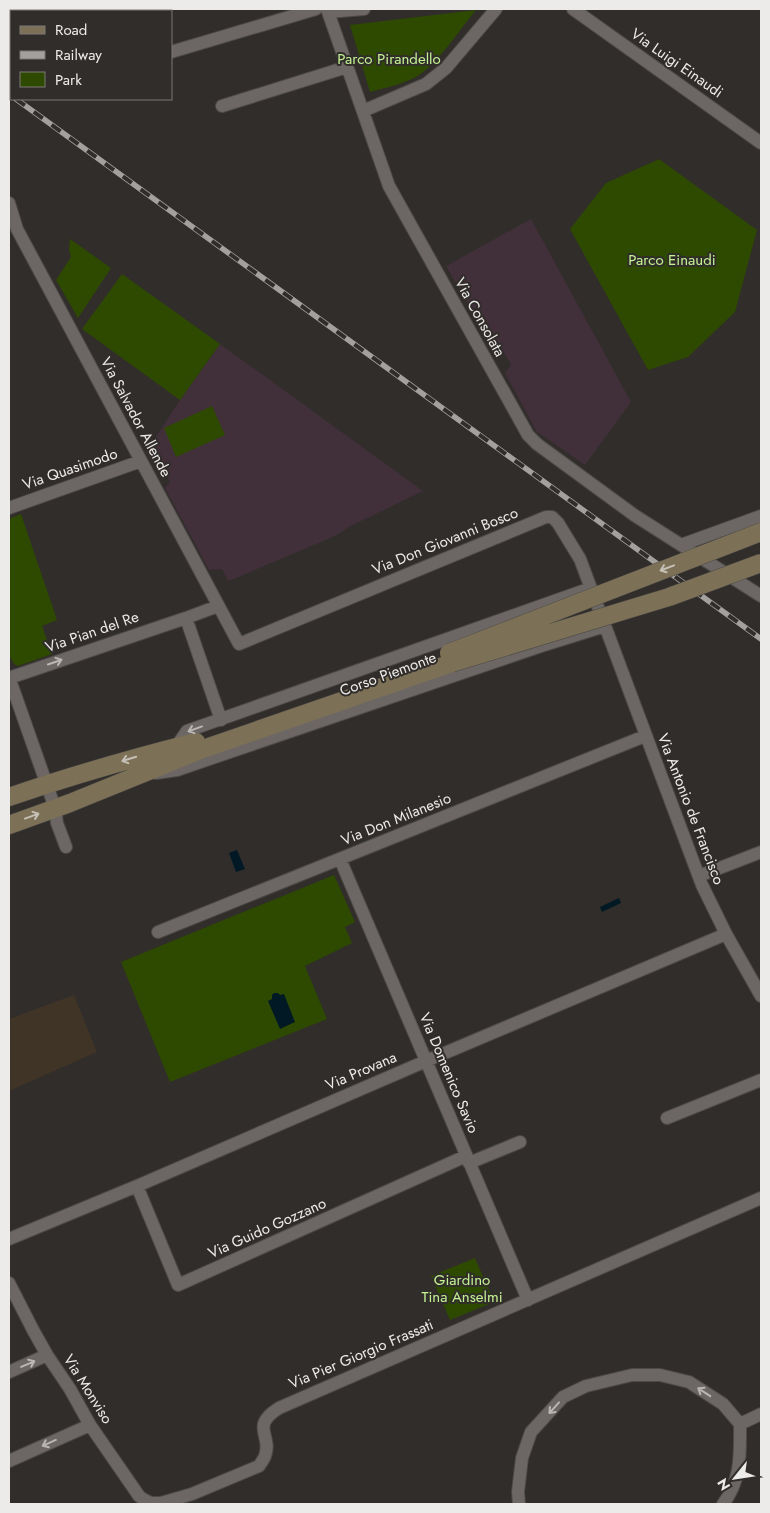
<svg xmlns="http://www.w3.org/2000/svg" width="770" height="1513" viewBox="0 0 770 1513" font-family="Jost,sans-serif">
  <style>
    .commercial { fill: #3f3425 }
    .education { fill: #41303a }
    .green { fill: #2e4a01 }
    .water { fill: #001924 }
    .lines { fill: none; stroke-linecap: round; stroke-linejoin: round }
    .street-casing { stroke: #4c4947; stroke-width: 14 }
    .secondary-casing { stroke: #4c4947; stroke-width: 19 }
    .street { stroke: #6c6765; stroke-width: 12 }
    .secondary { stroke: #7c7156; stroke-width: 18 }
    .rail-casing { stroke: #a3a09e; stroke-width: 5.5 }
    .rail { stroke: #312d2b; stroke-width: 4; stroke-dasharray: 11; stroke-linecap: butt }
    .secondary-bridge-casing { stroke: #4c4947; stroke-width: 19; stroke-linecap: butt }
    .secondary-bridge { stroke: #7c7156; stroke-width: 18 }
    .oneway { stroke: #c5c0b6 }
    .oneway2 { stroke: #b9b6b4 }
    .labels { text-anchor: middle; stroke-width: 4; stroke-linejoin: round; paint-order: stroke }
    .park-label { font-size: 15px; fill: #c3f293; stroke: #312d2b }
    .street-label { font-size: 15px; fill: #edebe9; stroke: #312d2b }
  </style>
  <rect width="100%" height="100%" fill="#312d2b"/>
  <path class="commercial" d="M74 995 97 1052 9 1091V1019Z"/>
  <path class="education" d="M531 219 631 402 585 465 537 432 505 373 511 365 502 349 495 352 446 266Z
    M220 344 423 491 351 526 335 536 236 578 228 581 222 569 209 570 165 488 170 482 165 471H157L146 452 180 400Z"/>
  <path class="green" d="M476 10C460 29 435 68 414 78 400 85 384 88 370 92L350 25Z
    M659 159 757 230 735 312 688 357 648 370 570 229 606 183Z
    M70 239 111 268 78 318 56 280 71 257 69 250Z
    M122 274 220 344 180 400 82 329Z
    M212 406 225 435 176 457 164 428Z
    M21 514 57 620 42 626 52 654 18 666 14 664 9 655V519Z
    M334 875 355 922 345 927 352 943 305 966 327 1019 170 1082 121 962Z
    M475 1258 494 1302 450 1320 431 1276Z"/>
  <path class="water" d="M237 850 245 869 236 872 229 853Z
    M619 898 621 903 602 912 600 907Z
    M274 993H278L280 995 284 994 295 1022 280 1029 268 1001 272 999V995Z"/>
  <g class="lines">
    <defs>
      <path id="street" d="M327 9 389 186 528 435 537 444 634 515 761 596
        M573 9 761 143
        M41 11 51 9
        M328 12 364 9
        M9 20 11 19
        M171 52 316 9
        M222 106 347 67
        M363 111 426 84 446 68 496 9
        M9 203 17 229 239 644 546 517H552L558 523 580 559 702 885 726 934 761 996
        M9 508 141 461
        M681 545 761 516
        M186 618 221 720
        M9 677 55 808 57 823 66 847
        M9 678 186 618 218 606
        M176 747 187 731 591 588
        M156 773 177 770 541 646 605 626
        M340 859 528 1300
        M699 876 761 852
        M158 932 645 736
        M667 1118 761 1080
        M469 1163 520 1142
        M137 1186 178 1285 466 1156
        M9 1239 137 1186 426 1061 726 934
        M9 1283 33 1330 47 1355 70 1389 90 1425 139 1496 143 1499 151 1503H161L192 1494 259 1466C261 1463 264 1459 265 1456 273 1435 249 1427 279 1408L761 1198
        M9 1372 47 1355
        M740 1424 761 1414
        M9 1461 90 1425
        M519 1504 518 1492 522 1458 531 1432 563 1397 586 1386 632 1375H660L689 1382 723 1404 740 1424C740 1452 742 1480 723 1504"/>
      <path id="secondary" d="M9 797C70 776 133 758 196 742
        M9 825 70 803 203 749 452 663"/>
    </defs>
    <use href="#street" class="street-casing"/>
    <use href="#secondary" class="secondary-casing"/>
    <use href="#street" class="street"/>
    <use href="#secondary" class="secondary"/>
    <defs>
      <path id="rail" d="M9 85 11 87
        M16 99 761 639"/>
    </defs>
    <use href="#rail" class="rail-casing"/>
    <use href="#rail" class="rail"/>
    <defs>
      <path id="secondary-bridge" d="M449 653 761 532
        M452 663 669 597 761 563"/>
    </defs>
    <use href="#secondary-bridge" class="secondary-bridge-casing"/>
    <use href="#secondary-bridge" class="secondary-bridge"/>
  </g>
  <defs><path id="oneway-shaft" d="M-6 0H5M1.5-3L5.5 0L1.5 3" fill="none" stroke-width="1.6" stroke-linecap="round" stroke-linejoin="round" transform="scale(1.25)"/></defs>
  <g class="oneway">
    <use href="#oneway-shaft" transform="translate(667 568) rotate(159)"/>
    <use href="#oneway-shaft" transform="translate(129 759) rotate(163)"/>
    <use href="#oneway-shaft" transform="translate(32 816) rotate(-20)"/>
  </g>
  <g class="oneway2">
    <use href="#oneway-shaft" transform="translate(55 662) rotate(-19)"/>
    <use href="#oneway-shaft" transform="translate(195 729) rotate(160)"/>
    <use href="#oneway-shaft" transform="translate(28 1364) rotate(-23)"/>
    <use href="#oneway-shaft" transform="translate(704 1392) rotate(-147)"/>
    <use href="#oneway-shaft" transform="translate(554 1408) rotate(132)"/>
    <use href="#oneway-shaft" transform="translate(49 1443) rotate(156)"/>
  </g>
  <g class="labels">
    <g class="park-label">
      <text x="389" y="64">Parco Pirandello</text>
      <text x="672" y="265">Parco Einaudi</text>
      <text x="462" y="1285">Giardino<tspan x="462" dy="17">Tina Anselmi</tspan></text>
    </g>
    <g class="street-label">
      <text transform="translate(677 63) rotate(35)" y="5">Via Luigi Einaudi</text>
      <text transform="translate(480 317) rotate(61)" y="5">Via Consolata</text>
      <text transform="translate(136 417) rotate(62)" y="5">Via Salvador Allende</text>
      <text transform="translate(70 469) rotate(-19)" y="5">Via Quasimodo</text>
      <text transform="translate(445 541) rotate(-22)" y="5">Via Don Giovanni Bosco</text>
      <text transform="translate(92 632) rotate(-19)" y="5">Via Pian del Re</text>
      <text transform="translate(388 674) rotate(-20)" y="5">Corso Piemonte</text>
      <text transform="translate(691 809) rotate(69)" y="5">Via Antonio de Francisco</text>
      <text transform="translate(396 819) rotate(-22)" y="5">Via Don Milanesio</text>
      <text transform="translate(361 1071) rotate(-23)" y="5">Via Provana</text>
      <text transform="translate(449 1073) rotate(67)" y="5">Via Domenico Savio</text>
      <text transform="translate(267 1228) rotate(-24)" y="5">Via Guido Gozzano</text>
      <text transform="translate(361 1354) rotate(-23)" y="5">Via Pier Giorgio Frassati</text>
      <text transform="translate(88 1389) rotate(58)" y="5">Via Monviso</text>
    </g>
  </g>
  <rect width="770" height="1513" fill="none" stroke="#edebe9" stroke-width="20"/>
  <rect x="10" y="10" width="162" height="90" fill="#312d2b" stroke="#7c7977"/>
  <rect x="20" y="26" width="25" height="8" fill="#7c7156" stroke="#7c7977"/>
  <text x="55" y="35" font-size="15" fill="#edebe9">Road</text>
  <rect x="20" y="51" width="25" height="8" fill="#a3a09e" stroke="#7c7977"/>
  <text x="55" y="60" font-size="15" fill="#edebe9">Railway</text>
  <rect x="20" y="72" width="25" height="15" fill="#2e4a01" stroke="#7c7977"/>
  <text x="55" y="85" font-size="15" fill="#edebe9">Park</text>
  <g transform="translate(735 1478) rotate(240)" stroke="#312d2b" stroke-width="4" paint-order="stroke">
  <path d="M0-4L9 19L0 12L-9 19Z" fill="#edebe9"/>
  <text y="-8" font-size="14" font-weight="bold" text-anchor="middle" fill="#edebe9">N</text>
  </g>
</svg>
